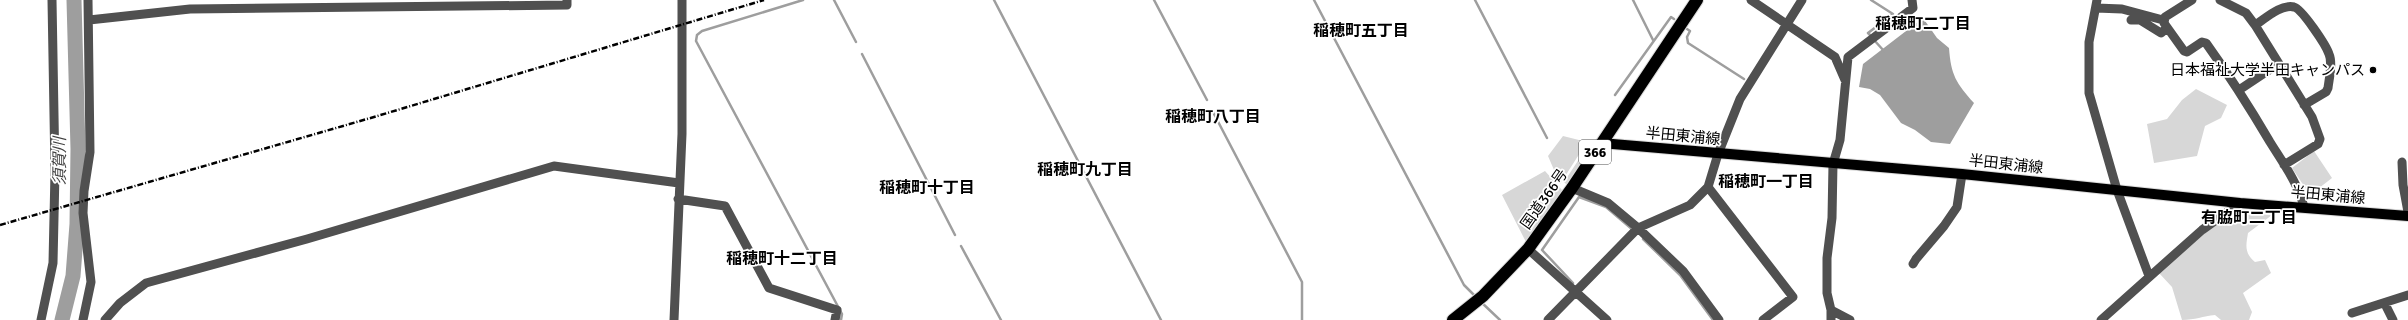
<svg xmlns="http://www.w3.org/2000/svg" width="2408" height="320" viewBox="0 0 2408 320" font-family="Signika,'Noto Sans JP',sans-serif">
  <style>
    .green { fill: #d7d7d7 }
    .water { fill: #9e9e9e }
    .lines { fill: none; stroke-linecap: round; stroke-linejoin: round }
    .stream { stroke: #9e9e9e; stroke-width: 2.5 }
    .river { stroke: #9e9e9e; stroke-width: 15 }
    .major-casing { stroke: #dbdbdb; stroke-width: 12 }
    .highway-casing { stroke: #dbdbdb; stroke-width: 14 }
    .minor { stroke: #505050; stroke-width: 9 }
    .major { stroke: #000; stroke-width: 10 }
    .highway { stroke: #000; stroke-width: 12 }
    .rail { stroke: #000; stroke-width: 2.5; stroke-dasharray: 6 2 1 2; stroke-linecap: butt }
    .poi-dot { fill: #000; stroke: #fff; stroke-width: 1.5 }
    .labels { text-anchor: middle; stroke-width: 3.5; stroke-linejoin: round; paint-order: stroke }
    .shield { fill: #fff; stroke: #4c4c4c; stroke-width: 1 }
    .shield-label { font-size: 14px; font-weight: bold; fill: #000 }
    .poi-label { font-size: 15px; fill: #000; stroke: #fff; text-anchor: end }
    .street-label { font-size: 15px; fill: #000; stroke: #fff }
    .neighbourhood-label { font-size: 16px; font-weight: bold; fill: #000; stroke: #fff }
    .water-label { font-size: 16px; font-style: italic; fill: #3f3f3f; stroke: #fff }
  </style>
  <rect width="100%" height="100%" fill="#fff"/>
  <path class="green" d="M2196 89 2227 105 2221 118 2205 126 2197 156 2154 163 2147 124 2167 119 2182 100Z
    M1563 136 1587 142 1560 184 1548 156Z
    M1589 144 1593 147 1567 185 1564 182Z
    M2314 151 2332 178 2310 195 2292 168Z
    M1545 171 1562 190 1556 202 1527 244 1502 195Z
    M2238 212 2272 215 2248 233C2246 245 2244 253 2255 262L2265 260 2271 273 2243 293 2252 312 2249 320H2221L2215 315C2203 316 2195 320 2182 320L2172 287 2159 273 2206 232Z"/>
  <path class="water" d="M1923 18 1937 38 1949 48C1951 75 1956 83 1974 103L1950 144 1931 142 1915 130 1901 123 1880 95 1870 89 1859 87 1863 64Z"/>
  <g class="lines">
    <path class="stream" d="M803 0 702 31 697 35 696 41 842 314 841 320
      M834 0 856 42
      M994 0 1161 320
      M1154 0 1207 100
      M1314 0 1464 285 1476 297
      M1475 0 1547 138
      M1633 0 1653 40
      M1687 29 1690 31 1687 37 1688 43 1744 79
      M1871 36 1868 33 1893 14 1871 0
      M1874 40 1884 51
      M862 54 955 235
      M1615 95 1671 17 1674 19
      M1213 112 1302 282V320
      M1643 239 1680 275 1713 320
      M961 246 1001 320
      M1573 283 1542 250 1579 197 1606 207 1633 230
      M1481 302 1500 320"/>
    <path class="river" d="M62 320 73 276 77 224 78 149 74 0"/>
    <defs>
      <path id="major" d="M1601 143 1962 174 2240 203 2408 216"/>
      <path id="highway" d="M1453 320 1483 296 1528 249 1572 188 1697 0"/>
    </defs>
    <use href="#major" class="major-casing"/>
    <use href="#highway" class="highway-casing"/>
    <path class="minor" d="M1751 0 1835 57 1845 80
      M2097 0 2089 42V93L2117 190 2149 276
      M2192 0 2165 17 2164 23 2184 51 2187 52 2202 42 2206 43C2229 75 2250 108 2270 142 2283 163 2298 183 2304 207
      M2220 0 2246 13 2255 25 2312 117 2320 139 2318 144 2284 165
      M2096 8 2122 9 2163 20
      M89 20 190 9 567 5V0
      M2131 20H2140L2161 33 2167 28
      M2255 25C2265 19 2280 4 2294 7 2302 9 2326 45 2329 54 2333 63 2329 79 2328 88L2326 92 2304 105
      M2239 90 2278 64
      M2402 162 2403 185 2408 212
      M1708 187 1793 297 1763 320
      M1572 188 1608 203 1638 228 1683 271 1719 320
      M678 199 725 206 769 288 837 310 835 320
      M1528 249 1607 320
      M1913 264 1916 259 1944 226 1957 207 1962 174
      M2385 304 2393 320
      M1831 310V320
      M2352 313 2408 295
      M41 320 53 263 55 172 52 0
      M83 320 91 282 83 213 84 191 90 152 88 0
      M105 320 120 303 146 283 307 239 554 166 679 183
      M674 320 682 134V0
      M1548 320 1638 228 1690 205 1708 187 1718 154 1740 99 1802 0
      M1850 320 1831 310 1827 293V258L1832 218 1833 164 1840 140 1848 57 1913 8 1912 0
      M2101 320 2202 230 2240 203"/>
    <use href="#major" class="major"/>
    <use href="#highway" class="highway"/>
    <path class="rail" d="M0 225 374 117 764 0"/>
  </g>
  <circle class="poi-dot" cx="2373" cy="70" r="4"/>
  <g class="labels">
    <rect class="shield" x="1579" y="140" width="32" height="24" rx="3"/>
    <g class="shield-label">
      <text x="1595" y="157">366</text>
    </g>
    <g class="poi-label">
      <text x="2365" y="75">日本福祉大学半田キャンパス</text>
    </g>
    <g class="street-label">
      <text transform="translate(1683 136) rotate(5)" y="5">半田東浦線</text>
      <text transform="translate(2006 164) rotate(6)" y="5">半田東浦線</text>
      <text transform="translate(2328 195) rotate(5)" y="5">半田東浦線</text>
      <text transform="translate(1544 199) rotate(-55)" y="5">国道366号</text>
    </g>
    <g class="neighbourhood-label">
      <text x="1923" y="29">稲穂町二丁目</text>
      <text x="1361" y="36">稲穂町五丁目</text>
      <text x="1213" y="122">稲穂町八丁目</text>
      <text x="1085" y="175">稲穂町九丁目</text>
      <text x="1766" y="187">稲穂町一丁目</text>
      <text x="927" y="193">稲穂町十丁目</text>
      <text x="2249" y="223">有脇町二丁目</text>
      <text x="782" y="264">稲穂町十二丁目</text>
    </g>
    <g class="water-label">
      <text transform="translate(59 161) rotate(-90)" y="6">須賀川</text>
    </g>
  </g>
</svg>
